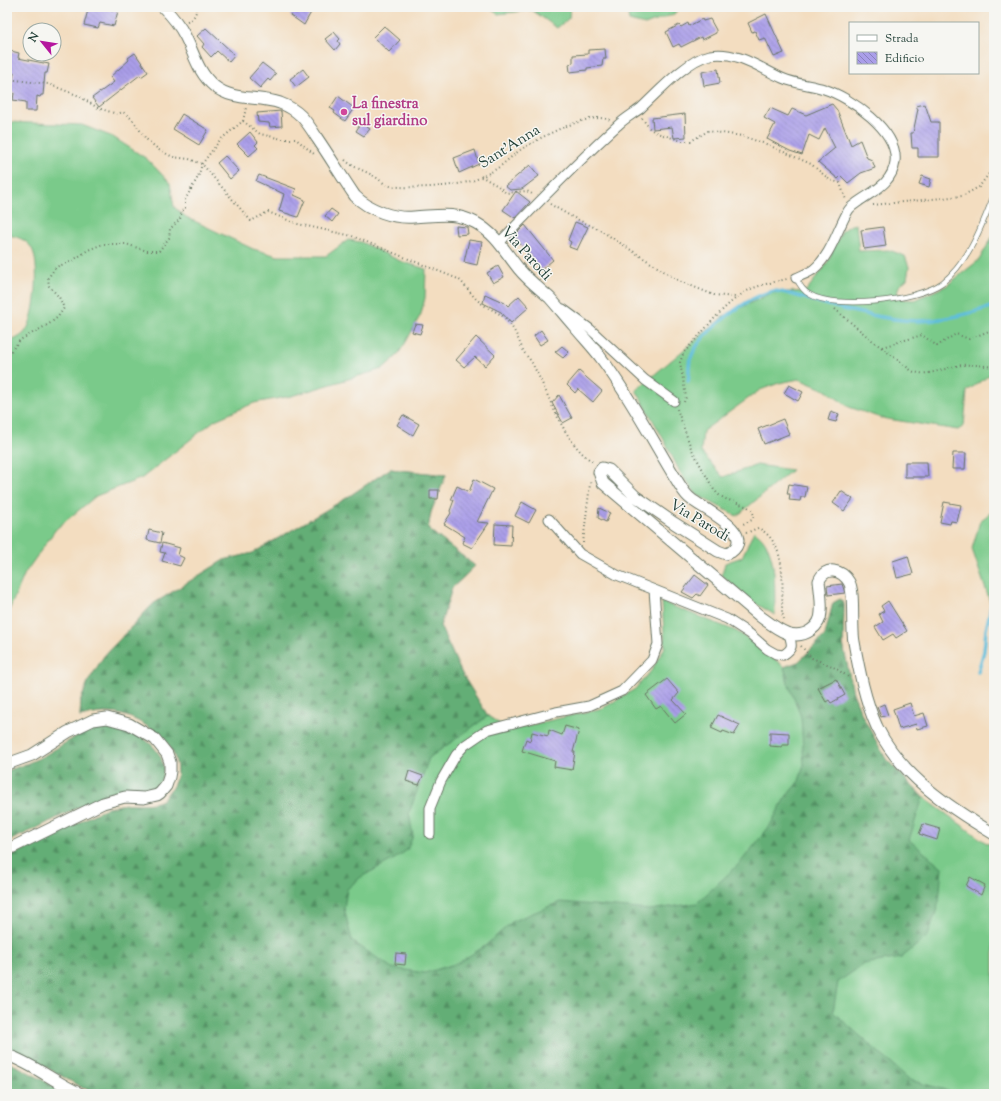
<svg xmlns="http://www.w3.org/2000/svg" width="1001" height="1101" viewBox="0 0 1001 1101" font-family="'Sorts Mill Goudy',serif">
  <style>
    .grass { fill: #7aca8a; stroke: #4c845f }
    .forest { fill: url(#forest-firs); stroke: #417655 }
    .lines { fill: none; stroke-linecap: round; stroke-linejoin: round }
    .stream { stroke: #5ebedc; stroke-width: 3.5 }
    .building { fill: url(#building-back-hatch) }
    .service-casing { stroke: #697565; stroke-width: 6 }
    .minor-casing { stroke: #697565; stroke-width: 11 }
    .tertiary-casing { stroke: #697565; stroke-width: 13 }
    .path { stroke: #697565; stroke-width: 2; stroke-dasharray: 1 3; stroke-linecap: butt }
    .service { stroke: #fff; stroke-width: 4.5 }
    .minor { stroke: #fff; stroke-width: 9 }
    .tertiary { stroke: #fff; stroke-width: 11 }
    .hotel-dot { fill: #d1479c; stroke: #f6f6f2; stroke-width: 1.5 }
    .labels { text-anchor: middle; stroke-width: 3; stroke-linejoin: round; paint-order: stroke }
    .hotel-label { font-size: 15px; font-weight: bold; fill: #b23c85; stroke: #f6f6f2; text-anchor: start }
    .street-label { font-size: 15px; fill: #1f3d34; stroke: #f6f6f2 }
  </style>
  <defs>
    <pattern id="forest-firs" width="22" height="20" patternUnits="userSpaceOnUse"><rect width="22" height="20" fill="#63ae76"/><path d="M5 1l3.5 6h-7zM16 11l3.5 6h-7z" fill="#518f62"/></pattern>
    <pattern id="building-back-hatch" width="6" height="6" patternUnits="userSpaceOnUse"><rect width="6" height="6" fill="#aa9ee9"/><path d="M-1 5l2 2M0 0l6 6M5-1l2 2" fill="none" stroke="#8a82be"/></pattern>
  </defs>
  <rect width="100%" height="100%" fill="#f6f6f2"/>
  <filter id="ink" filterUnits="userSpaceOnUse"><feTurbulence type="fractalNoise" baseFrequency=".025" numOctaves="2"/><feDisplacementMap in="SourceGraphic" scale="8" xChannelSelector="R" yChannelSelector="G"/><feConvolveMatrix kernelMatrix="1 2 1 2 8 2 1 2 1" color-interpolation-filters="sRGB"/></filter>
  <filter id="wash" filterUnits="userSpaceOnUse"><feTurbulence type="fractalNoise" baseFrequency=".012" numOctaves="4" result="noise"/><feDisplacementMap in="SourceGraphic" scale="16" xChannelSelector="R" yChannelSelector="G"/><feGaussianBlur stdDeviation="0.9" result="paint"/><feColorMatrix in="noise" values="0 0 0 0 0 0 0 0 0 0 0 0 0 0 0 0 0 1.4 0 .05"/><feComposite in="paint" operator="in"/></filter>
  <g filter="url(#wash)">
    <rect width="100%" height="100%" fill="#f3ddc0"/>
    <path class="grass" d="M487 7H570L569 18 557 28 532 10 498 14Z
      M627 7H681L674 14 645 25 629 21Z
      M7 122 82 125 113 137 147 159 170 183 174 207 186 217 253 249 278 256H326L348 240 361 242 400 261 426 269 425 298 421 314 406 342 396 357 382 369 291 396 254 403 215 420 142 478 96 496 56 529 25 573 7 615V343C13 340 21 337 25 332 36 319 41 261 31 247 25 239 16 236 7 235Z
      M856 224 859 251 889 250 905 256 909 267 907 279 899 286 897 292 903 299 914 300 946 286 979 260 994 234V372L967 391 964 426 958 430 881 418 849 407 825 390 799 379 779 383 760 390 703 431 701 452 723 477 757 465 792 470 737 516 697 495 681 474 664 440 636 390 724 316 771 293 806 291 826 265 842 231 851 225Z
      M390 469 446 475 431 512 428 529 475 566 452 588 440 626 462 674 488 716 509 730 603 708 635 689 651 671 665 647 662 602 736 631 759 646 784 667 798 662 825 635 833 603 840 599 844 604 843 644 853 693 862 715 885 759 923 797 985 842 994 846V1094H115L83 1088 26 1056 7 1048V858C29 847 51 837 73 826 83 820 94 814 105 809 111 807 120 805 126 804 138 803 151 806 162 800 164 798 166 795 168 793 187 772 173 742 152 729 125 712 110 709 80 717L81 700 88 682 104 656 153 604 224 560 253 553 345 499Z
      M994 510V604L991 605 972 549 980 521Z
      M754 531C779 546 774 590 775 615L748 599 722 575 725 563 742 557Z"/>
    <path class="forest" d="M390 469 446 475 431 512 428 529 475 566 452 588 440 626 462 674 488 716 429 758 409 813 413 836 407 850 396 858 361 877 347 889 344 908 352 941 392 968 425 973 458 963 485 946 513 921 560 902 650 910 697 903 740 863 769 827 785 798 799 781 804 765 801 717 788 683 784 667 798 662 825 635 833 603 840 599 844 604 843 644 853 693 862 715 886 759 923 797 909 840 942 867 939 902 928 936 901 958 864 964 838 982 833 1012 910 1080 959 1094H115L83 1088 26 1056 7 1048V858C29 847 51 837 73 826 83 820 94 814 105 809 111 807 120 805 126 804 138 803 151 806 162 800 164 798 166 795 168 793 187 772 173 742 152 729 125 712 110 709 80 717L81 700 88 682 104 656 153 604 224 560 253 553 345 499Z
      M103 726C123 727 144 734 157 751 165 762 167 779 154 788 146 794 133 790 124 791 117 791 109 793 103 796 93 799 83 805 73 810 51 821 29 832 7 842V771C20 766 35 761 47 754 66 743 82 731 103 726Z
      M7 1062 19 1067 68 1094H7Z"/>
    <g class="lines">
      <path class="stream" d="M688 381C691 370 686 366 692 355 701 332 750 295 774 291 781 290 828 305 839 308 863 314 891 320 916 321 942 321 969 314 994 306
        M978 672 984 651 986 630 994 592"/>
    </g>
    <g id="blocks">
      <path class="building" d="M92 7H99L118 11 114 26 100 23 98 28 84 25 88 10H91Z
        M295 7H314L304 25 290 15Z
        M766 14 784 53 774 57 765 38 759 40 755 31 752 32 748 23Z
        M702 19 703 21 710 19 716 30V33L702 40 701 37 681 47 679 44 673 47 666 32 679 25 681 27 688 23 689 26Z
        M384 26 400 40 389 52 373 37Z
        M206 28 235 55 229 62 217 51 211 57 202 47 204 44 197 36Z
        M334 32 340 39 338 41 340 44 335 50 325 39Z
        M605 49 606 59H603L602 66 587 68V70L570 72 569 64 573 63V55L588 54V50Z
        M7 50 19 53 18 58 49 64 47 73H45L43 95H41L40 97 37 96 36 111H26V102L13 100 14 93 10 92 14 73 7 72Z
        M135 53 148 72 141 77 140 75 99 107 92 98 114 82 110 77 129 60 128 58Z
        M262 63 276 74 270 81 268 79 260 88 249 78Z
        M303 69 309 77 296 87 290 79Z
        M718 69 720 83 704 86 702 72Z
        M338 96 354 108 345 121 334 113 335 111 330 108Z
        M832 104 837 110 851 145 860 140 867 158 872 160 875 168 861 173 848 183 841 176 838 179 818 162 835 148 825 128 819 140 809 135 802 155 790 151 767 139 775 124 764 118 770 108 788 116 792 109 806 115Z
        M925 104 931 122H939V157H918V148H912L911 133H913L918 109 916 106Z
        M281 111 282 126 270 127 269 123 258 122 257 113Z
        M182 114 208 130 199 145 173 129Z
        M685 114 686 137 674 138 672 127 653 129 652 118Z
        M361 123 370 129 364 136 356 131Z
        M250 132 258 142 255 145 258 148 249 156 237 144Z
        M475 150 479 164 459 173 454 158Z
        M225 156 239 171 230 179 217 163Z
        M530 165 539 176 522 189 510 190 505 186Z
        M259 175 296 189 294 195 305 200 298 217 279 211 284 194 256 181Z
        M922 176 931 179 929 187 919 184Z
        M516 191 530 202 515 218 503 210Z
        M331 209 338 214 332 222 325 216Z
        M575 222 588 227 577 250 569 247 571 242 568 240Z
        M525 225 553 260 541 270 514 236Z
        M456 226 467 227 468 234 457 235Z
        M883 227 886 246 864 249 861 230Z
        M469 240 482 242 477 265 464 262Z
        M498 266 504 277 493 283 487 273Z
        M485 294 505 303 508 306 519 296 529 307 511 323 501 312 483 303Z
        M415 324 423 325 420 334 412 332Z
        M541 330 548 340 540 345 534 336Z
        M476 337 495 355 485 366 475 357 464 367 456 360Z
        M562 346 569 352 563 358 555 352Z
        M579 371 602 391 593 402 578 389 575 393 567 385Z
        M789 385 803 392 798 401 784 393Z
        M559 395 572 418 563 423 552 403Z
        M831 411 839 414 836 422 828 420Z
        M403 415 419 424 413 435 397 425Z
        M783 419 789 434 764 444 758 429Z
        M953 453H966L965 469H952Z
        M905 462H927L928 477H905Z
        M474 479 493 489 477 522 489 523 472 548 462 543 465 537 444 524 451 513 450 511 454 500H451L457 486 469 492Z
        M789 484 807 487 805 497H801L800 501 789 500 790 494H787Z
        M430 490H439L438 499H430Z
        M841 491 853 499 844 511 833 503Z
        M522 502 536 510 529 523 515 516Z
        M944 502 961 505 957 522 951 521 950 524 940 522Z
        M599 508 610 513 606 522 598 518Z
        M495 524 512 525 511 546 494 545Z
        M149 530 162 533 160 543 147 540Z
        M162 543 180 548 178 555 184 558 180 566 162 561 165 553 160 552Z
        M908 556 913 574 897 578 893 561Z
        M695 575 708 585 700 596 697 594 693 598 682 592Z
        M842 584 845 593 828 595 827 586Z
        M888 601 907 631 896 638 893 634 883 640 875 627 883 622 879 614 884 611 881 606Z
        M667 679 679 693 673 700 686 714 675 723 661 706 656 709 646 695Z
        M836 679 845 695 831 703 829 700 826 702 818 688Z
        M910 703 914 716 924 713 928 726 917 729 916 724 899 729 893 709Z
        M884 704 888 715 881 717 877 707Z
        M718 715 740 725 734 735 723 731 722 733 711 728Z
        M565 726 579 730 573 752H575L572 770 554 767 555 761 522 751 526 739 530 741 532 732 548 736 549 730 562 735Z
        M770 732 789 733V745H782V747L770 746Z
        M409 771 423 776 419 785 406 781Z
        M923 824 940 829 937 840 919 834Z
        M970 877 985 885 981 895 966 886Z
        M396 953 406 954 405 965 395 964Z"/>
    </g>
  </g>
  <g filter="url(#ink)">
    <use href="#blocks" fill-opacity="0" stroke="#697565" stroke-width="1"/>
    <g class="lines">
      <defs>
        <path id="service" d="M796 278C799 284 803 291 809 294 835 310 917 301 942 283 969 262 982 225 994 195"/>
        <path id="minor" d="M500 242C538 203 576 163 617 126 624 119 633 114 641 108 658 92 687 60 710 55 736 50 760 68 782 78 796 84 811 85 824 89 850 97 899 131 895 162 892 184 873 191 858 202 854 205 850 207 848 211 837 230 831 255 814 269 809 273 802 275 796 278
          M563 309 590 329 645 380 674 401
          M549 519 580 554 617 575 727 619 750 634 767 649 776 654 783 655C794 648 792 645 789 634
          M430 834V808L441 781 456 755 465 745 487 730 556 712 589 706 622 691 652 660 658 644 654 590"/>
        <path id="tertiary" d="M163 7C171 15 180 26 185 36 194 53 198 73 214 86 234 102 257 95 280 103 288 106 295 110 301 116 307 122 312 130 317 138 330 157 342 177 355 196 369 210 394 219 414 217 436 216 455 211 476 223 497 235 505 252 519 269 528 280 540 289 550 298 558 307 566 317 574 326 583 337 593 347 601 358 632 399 654 444 681 487 684 492 687 496 691 499 703 509 757 533 731 552L726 554 718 551 674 523 635 496 609 470 602 468 599 472 603 483 761 617C775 627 793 643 811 630 817 626 821 619 821 612 822 602 820 591 819 581 825 565 842 570 849 582 855 591 851 628 854 642 859 670 865 701 877 727 901 776 949 807 994 834
          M7 764 32 755 68 732 93 720 107 718 129 724 155 739 167 754 170 762V771L169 777 166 786 160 793 157 795 144 798 125 797 103 803 7 850
          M7 1055C34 1064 55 1083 81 1094"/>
      </defs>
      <use href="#service" class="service-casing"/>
      <use href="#minor" class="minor-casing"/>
      <use href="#tertiary" class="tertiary-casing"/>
      <path class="path" d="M187 21C194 19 196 14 197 7
        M7 79 48 84 77 95 98 108 117 114 123 112 132 119 146 139 159 150 173 157 189 159 202 164 251 221 268 212 298 224 352 236 458 279C467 286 472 297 481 303 490 310 501 312 508 322 516 331 519 342 524 352 527 357 532 361 534 367 551 398 562 441 593 462
        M642 118 650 129 657 133 682 141H691L708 131 742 136 766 144 811 164 830 180 840 183 846 200
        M243 121 260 134 282 139H296L314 154
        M345 160C355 169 367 171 377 178 381 181 385 185 390 186 410 189 452 187 471 181 479 179 487 174 493 171 505 164 514 153 525 147 543 136 590 111 610 120
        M481 176 498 186 506 193 527 191 534 195
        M550 204 572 217 600 230 679 281 714 295 736 297
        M873 205 962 196 979 187 991 171 994 164
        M835 309 869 338 912 371C927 378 946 367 962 365 973 364 984 366 994 367
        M882 347 922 335 937 346 956 334 969 339 994 329
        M7 358 11 351 20 340 49 324 58 317 64 308 59 297 49 286 48 278 56 267 72 261 88 250 103 244H126L147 251H159L169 238 170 229 180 219 182 211 185 208V200L198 177 202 164 220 140 243 121 246 108
        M684 402 686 397 680 362 684 352C704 332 725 301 751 289 763 284 775 282 787 279
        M677 409 691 448 714 490 720 496 726 499 748 507 752 511 754 515 752 520 743 524
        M746 533 758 528C788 543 782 585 782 613L784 619
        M583 543 590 484 591 481
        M801 646 812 658 832 666 850 678"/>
      <use href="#service" class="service"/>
      <use href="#minor" class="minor"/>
      <use href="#tertiary" class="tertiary"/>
    </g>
  </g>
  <circle class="hotel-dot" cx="344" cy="112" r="4"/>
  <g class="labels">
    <g class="hotel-label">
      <text x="352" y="108">La finestra<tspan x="352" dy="17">sul giardino</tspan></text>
    </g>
    <g class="street-label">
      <text transform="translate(509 146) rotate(-32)" y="5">Sant'Anna</text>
      <text transform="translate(527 253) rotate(48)" y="5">Via Parodi</text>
      <text transform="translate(700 520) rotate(31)" y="5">Via Parodi</text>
    </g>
  </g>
  <rect width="1001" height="1101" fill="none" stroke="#f6f6f2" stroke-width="24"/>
  <rect x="849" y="22" width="130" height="52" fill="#f6f6f2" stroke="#a0aca6"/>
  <rect x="857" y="35" width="20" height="6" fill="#ffffff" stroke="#a0aca6"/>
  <text x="885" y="42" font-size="12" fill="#1f3d34">Strada</text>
  <rect x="857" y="52" width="20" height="12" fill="url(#building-back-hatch)" stroke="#a0aca6"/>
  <text x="885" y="62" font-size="12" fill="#1f3d34">Edificio</text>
  <g transform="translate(42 42) rotate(300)"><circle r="19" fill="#f6f6f2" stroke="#a0aca6"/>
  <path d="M0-3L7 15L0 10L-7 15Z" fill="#b5179e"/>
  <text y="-6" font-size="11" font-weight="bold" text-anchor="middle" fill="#1f3d34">N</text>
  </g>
</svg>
